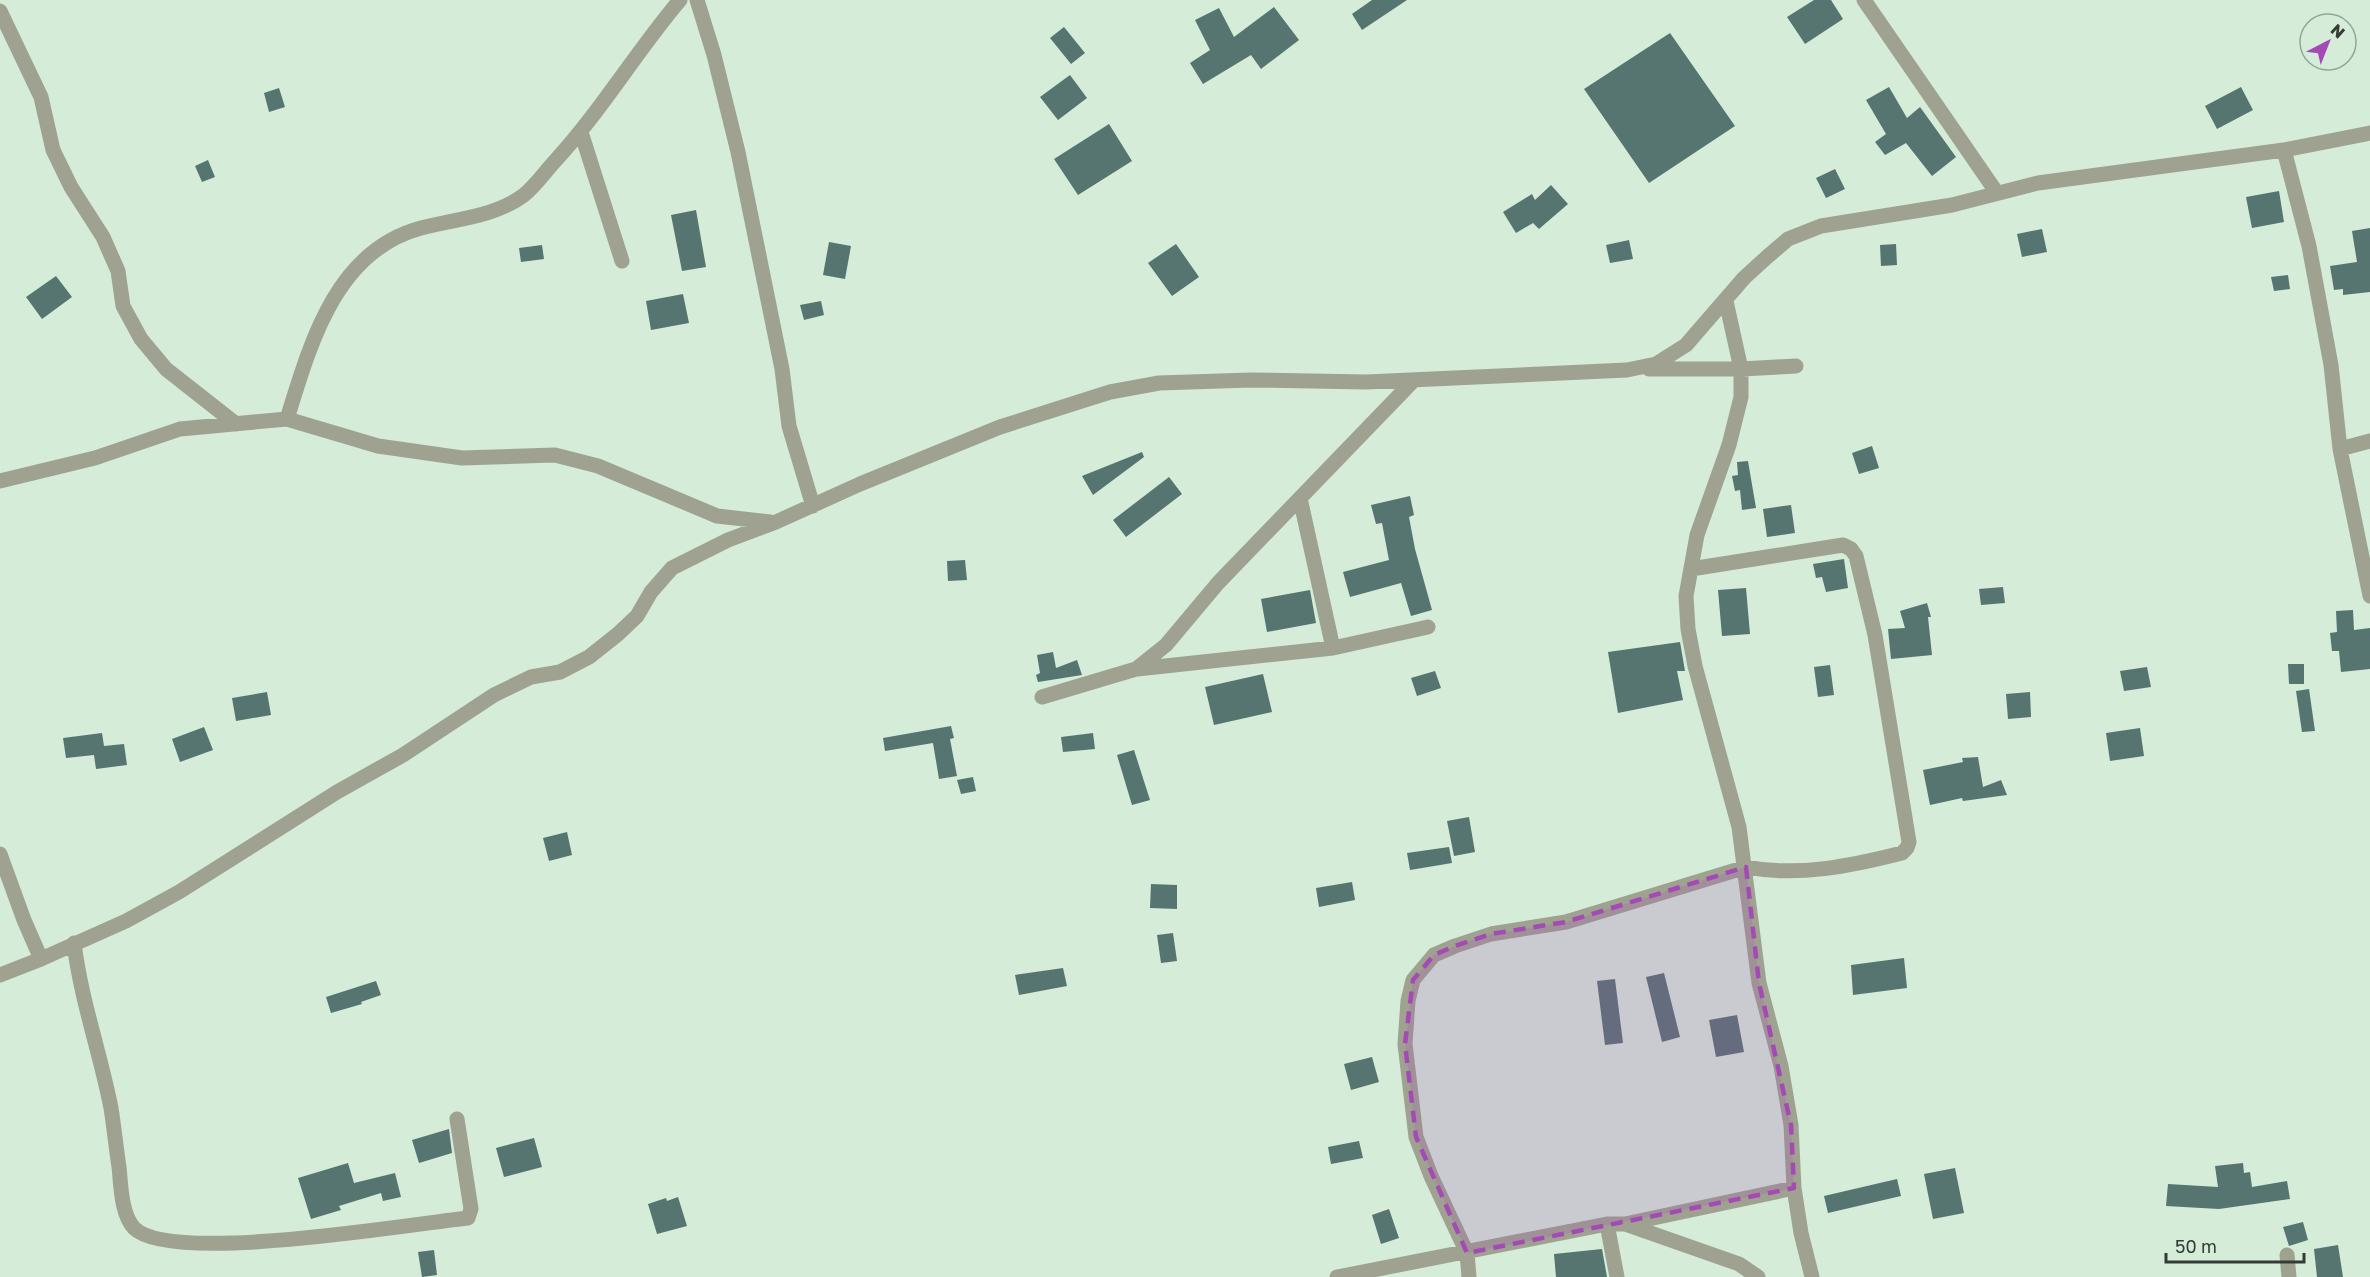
<svg xmlns="http://www.w3.org/2000/svg" width="2370" height="1277" viewBox="0 0 2370 1277" font-family="'Golos Text',sans-serif">
  <style>
    .building { fill: #567570 }
    .lines { fill: none; stroke-linecap: round; stroke-linejoin: round }
    .minor { stroke: #9fa290; stroke-width: 15 }
    .marked { fill: #a44ab5; fill-opacity: 0.2; stroke: #a44ab5; stroke-width: 4.5; stroke-dasharray: 12 8; stroke-linejoin: round }
  </style>
  <rect width="100%" height="100%" fill="#d4ecd8"/>
  <path class="building" d="M1372 0H1407L1362 30 1352 14Z
    M1814 0H1831L1843 19 1805 44 1787 17Z
    M1274 7 1299 40 1261 69 1251 55 1203 84 1190 63 1210 50 1195 20 1219 8 1234 37Z
    M1064 27 1085 53 1071 64 1050 38Z
    M1670 33 1735 126 1649 183 1584 89Z
    M1070 75 1087 98 1058 120 1040 97Z
    M1889 87 1907 118 1920 107 1956 157 1932 176 1906 143 1885 155 1875 142 1886 134 1866 100Z
    M2241 87 2253 110 2217 129 2205 106Z
    M279 88 285 107 269 112 264 93Z
    M1109 124 1132 161 1078 195 1054 159Z
    M208 160 215 177 202 182 195 166Z
    M1835 169 1845 189 1826 198 1816 178Z
    M1551 185 1568 204 1539 229 1533 223 1516 233 1503 212 1532 194 1535 200Z
    M2279 191 2284 222 2252 228 2246 197Z
    M696 210 706 267 682 271 671 215Z
    M2370 228V292L2343 295V289L2334 290 2330 266 2357 262 2352 231Z
    M2042 229 2047 252 2022 257 2017 234Z
    M1629 240 1633 259 1610 263 1606 245Z
    M829 242 851 246 845 279 823 275Z
    M1176 244 1199 277 1172 296 1148 263Z
    M1896 244 1897 265 1881 266 1880 245Z
    M542 245 544 259 521 262 519 248Z
    M2288 275 2290 289 2274 291 2271 277Z
    M56 276 72 297 42 319 26 297Z
    M683 294 689 323 651 330 646 301Z
    M821 301 824 315 804 320 800 305Z
    M1872 446 1879 468 1859 474 1852 453Z
    M1142 452 1144 457 1093 495 1082 476Z
    M1748 461 1756 508 1742 510 1740 490 1735 491 1732 476 1738 475 1737 462Z
    M1169 477 1182 494 1126 537 1113 520Z
    M1410 496 1414 515 1409 517 1415 549 1432 610 1411 616 1401 583 1350 597 1343 572 1389 560 1382 523 1376 524 1371 505Z
    M1791 505 1795 533 1767 537 1763 509Z
    M1844 559 1848 588 1826 592 1822 577 1816 578 1813 564Z
    M965 560 967 580 948 581 947 561Z
    M2003 587 2005 603 1981 605 1979 589Z
    M1746 588 1750 634 1722 636 1718 590Z
    M1310 590 1316 623 1267 632 1261 599Z
    M1927 603 1931 617H1928L1932 655 1891 659 1888 629 1905 628 1900 611Z
    M2353 610 2354 630 2370 628V669L2341 672 2339 651H2332L2330 633 2337 632 2336 611Z
    M1680 642 1685 671H1677L1683 700 1618 713 1608 652Z
    M1053 652 1056 668 1077 660 1082 675 1038 682 1036 675 1040 673 1037 655Z
    M2288 664H2304V684H2289Z
    M1830 665 1834 695 1818 697 1814 667Z
    M2147 667 2151 687 2124 691 2120 671Z
    M1435 671 1441 688 1417 696 1411 678Z
    M1263 674 1272 712 1214 725 1205 687Z
    M2309 689 2315 731 2302 732 2296 691Z
    M267 692 271 715 236 721 232 698Z
    M2030 692 2031 717 2008 719 2006 694Z
    M951 726 954 738 950 739 957 776 939 779 933 743 885 751 883 738Z
    M204 727 213 750 180 762 172 739Z
    M2140 728 2144 756 2110 761 2106 733Z
    M102 733 104 746 124 744 127 765 96 769 94 755 66 758 63 738Z
    M1093 733 1095 749 1063 752 1061 737Z
    M1134 750 1150 800 1132 805 1117 755Z
    M1978 757 1983 787 2001 780 2007 795 1963 801 1962 798 1930 805 1923 770 1963 762 1962 758Z
    M973 777 976 791 961 794 957 780Z
    M1469 817 1475 852 1454 856 1447 821Z
    M567 832 572 855 549 861 543 838Z
    M1449 847 1452 863 1410 870 1407 853Z
    M1352 882 1355 900 1319 907 1316 888Z
    M1151 884 1177 885V909L1150 908Z
    M1173 933 1177 961 1161 963 1157 935Z
    M1904 958 1907 988 1853 995 1851 965Z
    M1063 968 1067 986 1019 995 1015 975Z
    M1664 973 1680 1037 1662 1042 1646 977Z
    M1615 979 1623 1043 1605 1045 1597 981Z
    M376 981 381 995 361 1002 362 1004 331 1013 326 997Z
    M1737 1015 1744 1052 1716 1057 1709 1020Z
    M1372 1057 1379 1082 1351 1090 1344 1064Z
    M449 1129 452 1153 419 1163 412 1140Z
    M534 1138 542 1167 504 1177 496 1148Z
    M1359 1141 1363 1158 1331 1164 1328 1147Z
    M348 1163 354 1183 395 1173 401 1197 383 1201 381 1193 339 1206 341 1210 311 1219 298 1178Z
    M2243 1163 2244 1173 2250 1172 2252 1187 2287 1181 2290 1199 2219 1209 2166 1206 2168 1184 2218 1187 2215 1166Z
    M1955 1168 1964 1213 1933 1219 1924 1174Z
    M1897 1179 1901 1196 1828 1213 1824 1196Z
    M678 1197 687 1226 657 1234 648 1204 666 1198 667 1201Z
    M1389 1209 1399 1238 1381 1244 1372 1215Z
    M2303 1222 2308 1240 2289 1246 2283 1227Z
    M2338 1245 2343 1277H2317L2314 1249Z
    M1602 1249 1607 1277H1556L1554 1254Z
    M434 1250 437 1275 422 1277 418 1252Z"/>
  <g class="lines">
    <path class="minor" d="M697 0 714 55 738 152 782 369 789 426 813 506
      M1864 0 1997 193
      M0 11 41 97 53 150 71 187 103 237 118 271 123 306 141 339 166 369 236 424
      M581 132 622 261
      M2284 150 2309 246 2331 365 2340 449 2370 596
      M1726 301 1741 369V397L1729 445 1697 535 1686 596 1688 629 1695 666 1739 827 1759 983 1781 1066 1791 1125 1794 1188 1801 1233 1812 1277
      M1649 369H1741L1796 366
      M287 419C310 345 335 251 421 228 454 219 495 217 524 195 535 186 545 172 555 161 601 111 636 52 680 0
      M2340 449 2370 441
      M0 481 95 458 180 429 287 419 378 446 462 458 555 455 598 466 717 516 770 522
      M1300 498 1333 648
      M1137 669 1333 648 1428 627
      M1042 697 1136 669 1166 645 1218 583 1414 380
      M0 854 24 920 41 959
      M74 943C81 1000 100 1052 111 1108 114 1127 116 1147 119 1167 121 1185 121 1214 134 1228 170 1265 411 1224 468 1218L471 1209 457 1119
      M0 975 41 959 126 921 179 892 337 792 403 755 494 695 531 677 560 672 589 657 618 634 637 616 651 592 672 568 728 540 776 522 860 484 1000 427 1110 392 1159 383 1251 380 1366 382 1627 370 1656 364 1686 345 1744 278 1767 257 1788 239 1821 226 1952 205 2038 183 2284 150 2370 133
      M1607 1224 1617 1277
      M1625 1224 1739 1264 1758 1277
      M2287 1255 2289 1277
      M1337 1277 1607 1224H1625L1794 1188
      M1469 1277 1467 1253 1431 1176 1416 1137 1405 1044 1408 1001 1413 980 1434 955 1455 946 1491 934 1566 922 1746 867C1798 877 1851 866 1902 853L1907 848 1909 842 1875 635 1856 556 1851 549 1843 545 1691 569"/>
  </g>
  <path class="marked" d="M1746 867 1759 983 1791 1125 1794 1188 1467 1253 1416 1137 1405 1044 1413 980 1434 955 1455 946 1491 934 1566 922Z"/>
  <g transform="translate(2328 42) rotate(42)"><circle r="28" fill="#d4ecd8" stroke="#94a697" stroke-width="1.5"/>
  <path d="M0-4.5L10 22L0 15L-10 22Z" fill="#a44ab5"/>
  <text y="-9" font-size="16" font-weight="bold" text-anchor="middle" fill="#333c35">N</text>
  </g>
  <path d="M2166 1253v9h138v-9" fill="none" stroke="#333c35" stroke-width="3"/>
  <text x="2175" y="1253" font-size="18" fill="#333c35" stroke="#d4ecd8" stroke-width="4.5" paint-order="stroke">50 m</text>
</svg>
